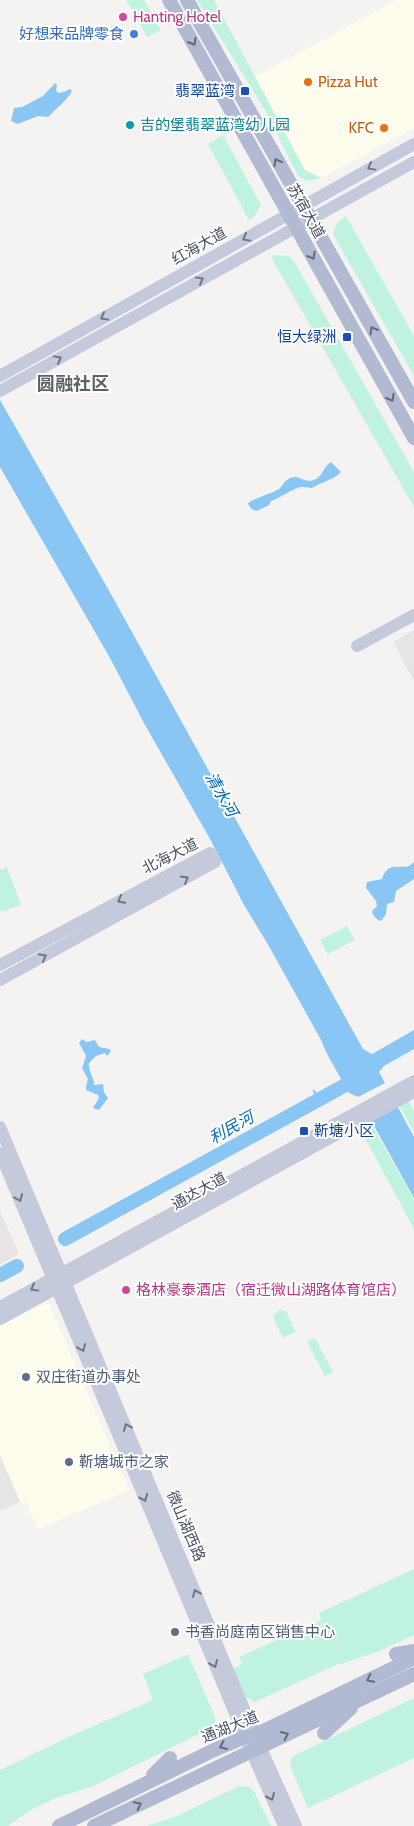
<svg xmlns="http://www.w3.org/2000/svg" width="414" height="1826" viewBox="0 0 414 1826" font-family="Cabin,'Noto Sans SC',sans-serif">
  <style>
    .commercial { fill: #fefded }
    .education { fill: #e6e4e4 }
    .green { fill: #c0f3df }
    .water { fill: #8ac6f3 }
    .pier { fill: #f5f3f2 }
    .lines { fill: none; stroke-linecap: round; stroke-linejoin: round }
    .stream { stroke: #8ac6f3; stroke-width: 2.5 }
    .river { stroke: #8ac6f3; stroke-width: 14 }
    .secondary { stroke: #c4cadc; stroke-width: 12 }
    .primary { stroke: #b1bad2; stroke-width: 14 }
    .oneway { stroke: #626a7e }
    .oneway2 { stroke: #6d7587 }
    .hotel-dot { fill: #d1479c; stroke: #fff; stroke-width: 2 }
    .shop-dot { fill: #3f7fe0; stroke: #fff; stroke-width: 2 }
    .food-dot { fill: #e8710a; stroke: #fff; stroke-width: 2 }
    .transit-dot { fill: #1a4fb4; stroke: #fff; stroke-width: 2 }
    .culture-dot { fill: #0f9aa8; stroke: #fff; stroke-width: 2 }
    .service-dot { fill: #5c6f8a; stroke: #fff; stroke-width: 2 }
    .labels { text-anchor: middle; stroke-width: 4; stroke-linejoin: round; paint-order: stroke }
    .hotel-label { font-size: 15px; fill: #b23c85; stroke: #fff; text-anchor: start }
    .shop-label { font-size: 15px; fill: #366cbe; stroke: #fff; text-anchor: end }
    .food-label { font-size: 15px; fill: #c56008; stroke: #fff; text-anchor: start }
    .transit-label { font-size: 15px; fill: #164399; stroke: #fff; text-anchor: end }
    .culture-label { font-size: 15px; fill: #0d838f; stroke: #fff; text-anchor: start }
    .street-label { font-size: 15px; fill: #485062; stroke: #fff }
    .service-label { font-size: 15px; fill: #4e5e75; stroke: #fff; text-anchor: start }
    .water-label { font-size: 16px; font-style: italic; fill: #036bba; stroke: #fff }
    .quarter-label { font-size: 18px; font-weight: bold; fill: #5e6068; stroke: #fff }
  </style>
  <rect width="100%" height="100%" fill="#f5f3f2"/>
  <path class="commercial" d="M397 0H414V128L321 178 305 170 255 77Z
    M48 1302 129 1490 38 1529 25 1500 20 1502 0 1455V1326Z"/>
  <path class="education" d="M414 630V681L393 642Z
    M0 1211 19 1254 0 1264Z
    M0 1455 20 1502 0 1511Z"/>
  <path class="green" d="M126 0H144L161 30 147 37Z
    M197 0H214L305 170 321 178 307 181 298 176 265 110Z
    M223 135 261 205 255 216 249 220 208 144Z
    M346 216 414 336V376L335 238 333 233 337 223Z
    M277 255 289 256 294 261 414 472V507L271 257Z
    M7 867 21 905 1 912 0 908V870Z
    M347 926 355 940 328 954 320 940Z
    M408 1100 414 1111V1132L399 1105Z
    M370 1122 414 1199V1229L359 1127Z
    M279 1310 286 1311 296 1332 283 1338 273 1317Z
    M315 1338 333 1372 325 1376 307 1342Z
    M414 1569V1635L377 1652 334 1666 255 1702 242 1695 232 1669 242 1664 239 1657 321 1620 319 1613Z
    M188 1654 215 1717V1722L207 1730 94 1786 56 1798 29 1811 8 1826H0V1770L73 1735 153 1700 143 1674Z
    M414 1698V1758L308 1808 292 1771 290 1760 295 1755Z
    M239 1786 249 1787 254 1791 271 1826H147L177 1816Z"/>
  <path class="water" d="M55 83 57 85 56 90 58 93 64 92 70 89 72 91C68 99 55 110 48 117L38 116 18 124 11 121 14 108 22 107 43 96Z
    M0 400 107 587 363 1049 372 1054 414 1030V1049L384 1066 379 1072 414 1137V1198L358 1097 349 1093 327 1054 321 1040 270 948 244 905 210 839 145 725 110 658 0 467Z
    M331 462 341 472C334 480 321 482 312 488 309 488 306 487 303 487 296 486 280 498 271 501L269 505 257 511C253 510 249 508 248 503L251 501C257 498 275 492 279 489 283 485 285 480 290 478 300 474 304 485 316 479 323 475 324 466 331 462Z
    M414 862V879L396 891 394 902 387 904 386 914 382 920 379 921 373 915 372 911 377 906 376 901 366 888 367 882 382 879C389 857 404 874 414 862Z
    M82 1039 87 1042 95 1040 99 1047 109 1049 111 1051 107 1056 105 1053 96 1056 89 1063C88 1072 94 1077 94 1085L103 1084 104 1092 108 1098 99 1110 93 1108 99 1098 98 1095 86 1090V1086L88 1079 82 1068 86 1056 79 1043Z"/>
  <path class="pier" d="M387 1082 399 1105 368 1122 354 1099Z"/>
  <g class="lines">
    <path class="stream" d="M314 1091 319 1100"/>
    <path class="river" d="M65 1239 360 1077
      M0 1275 17 1266"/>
    <path class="secondary" d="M0 376 414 144
      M0 391 414 162
      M357 646 414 615
      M0 965 210 853 215 862 0 980
      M0 1127 255 1735 296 1826
      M0 1153 245 1737 284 1826
      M0 1307 414 1081
      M0 1319 414 1092"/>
    <path class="primary" d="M169 0 414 438
      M187 0 414 402
      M396 1654 414 1651
      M324 1733 351 1708
      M153 1775 170 1758
      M59 1826 214 1750 245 1737 255 1735 414 1658
      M94 1826 414 1674"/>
  </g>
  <defs><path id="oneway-chevron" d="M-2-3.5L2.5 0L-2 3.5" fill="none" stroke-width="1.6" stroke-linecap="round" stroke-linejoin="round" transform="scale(1.25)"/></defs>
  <g class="oneway">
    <use href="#oneway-chevron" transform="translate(193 42) rotate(60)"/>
    <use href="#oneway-chevron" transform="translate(277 162) rotate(-119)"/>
    <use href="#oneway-chevron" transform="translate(312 256) rotate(61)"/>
    <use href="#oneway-chevron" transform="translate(373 330) rotate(-120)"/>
    <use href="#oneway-chevron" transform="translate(391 398) rotate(61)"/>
    <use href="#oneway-chevron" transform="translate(370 1679) rotate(154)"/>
    <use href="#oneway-chevron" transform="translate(285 1735) rotate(-25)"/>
    <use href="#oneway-chevron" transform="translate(223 1746) rotate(157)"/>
    <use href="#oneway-chevron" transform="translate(138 1805) rotate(-26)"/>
  </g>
  <g class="oneway2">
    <use href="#oneway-chevron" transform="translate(371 167) rotate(151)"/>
    <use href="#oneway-chevron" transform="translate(246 238) rotate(151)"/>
    <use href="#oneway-chevron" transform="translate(200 280) rotate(-29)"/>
    <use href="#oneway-chevron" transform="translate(104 317) rotate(151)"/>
    <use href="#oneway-chevron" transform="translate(58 359) rotate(-29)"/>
    <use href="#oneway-chevron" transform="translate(185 879) rotate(-30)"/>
    <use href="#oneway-chevron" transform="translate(121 900) rotate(152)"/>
    <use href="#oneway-chevron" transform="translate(43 957) rotate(-29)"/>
    <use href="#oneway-chevron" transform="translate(19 1198) rotate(67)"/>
    <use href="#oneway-chevron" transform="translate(34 1288) rotate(151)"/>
    <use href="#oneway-chevron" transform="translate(82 1348) rotate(67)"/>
    <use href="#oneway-chevron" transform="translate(127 1427) rotate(-113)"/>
    <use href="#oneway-chevron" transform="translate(144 1498) rotate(68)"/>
    <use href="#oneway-chevron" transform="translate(196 1593) rotate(-113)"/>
    <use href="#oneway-chevron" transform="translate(214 1664) rotate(67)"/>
    <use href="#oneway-chevron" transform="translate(271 1797) rotate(66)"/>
  </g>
  <g class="hotel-dot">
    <circle cx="123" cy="17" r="5"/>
    <circle cx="126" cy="1290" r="5"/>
  </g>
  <circle class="shop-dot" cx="134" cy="34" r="5"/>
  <g class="food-dot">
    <circle cx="308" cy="82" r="5"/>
    <circle cx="384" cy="128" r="5"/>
  </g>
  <g class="transit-dot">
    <rect x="240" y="86" width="10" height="10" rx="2.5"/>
    <rect x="342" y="332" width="10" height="10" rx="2.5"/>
    <rect x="299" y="1126" width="10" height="10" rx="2.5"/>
  </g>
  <circle class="culture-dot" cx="130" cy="125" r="5"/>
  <g class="service-dot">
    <circle cx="26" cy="1377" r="5"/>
    <circle cx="69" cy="1462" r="5"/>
    <circle cx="175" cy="1632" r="5"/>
  </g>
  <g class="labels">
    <g class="hotel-label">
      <text x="133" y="22">Hanting Hotel</text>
      <text x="136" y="1295">格林豪泰酒店（宿迁微山湖路体育馆店）</text>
    </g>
    <g class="shop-label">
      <text x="124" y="39">好想来品牌零食</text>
    </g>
    <g class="food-label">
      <text x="318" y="87">Pizza Hut</text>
      <text x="374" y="133" text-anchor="end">KFC</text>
    </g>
    <g class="transit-label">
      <text x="235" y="96">翡翠蓝湾</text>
      <text x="337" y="342">恒大绿洲</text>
      <text x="314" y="1136" text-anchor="start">靳塘小区</text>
    </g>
    <g class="culture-label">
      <text x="140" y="130">吉的堡翡翠蓝湾幼儿园</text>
    </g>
    <g class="street-label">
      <text transform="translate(306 211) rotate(61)" y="5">苏宿大道</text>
      <text transform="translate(199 246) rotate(-29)" y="5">红海大道</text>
      <text transform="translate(170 856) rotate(-27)" y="5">北海大道</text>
      <text transform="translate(199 1191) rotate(-29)" y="5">通达大道</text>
      <text transform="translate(186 1526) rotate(67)" y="5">微山湖西路</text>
      <text transform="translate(230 1727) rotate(-22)" y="5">通湖大道</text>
    </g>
    <g class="service-label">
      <text x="36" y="1382">双庄街道办事处</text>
      <text x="79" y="1467">靳塘城市之家</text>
      <text x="185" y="1637">书香尚庭南区销售中心</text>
    </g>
    <g class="water-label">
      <text transform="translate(222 794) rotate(60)" y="6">清水河</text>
      <text transform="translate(231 1127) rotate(-29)" y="6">利民河</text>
    </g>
    <g class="quarter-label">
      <text x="73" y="390">圆融社区</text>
    </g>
  </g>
</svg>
